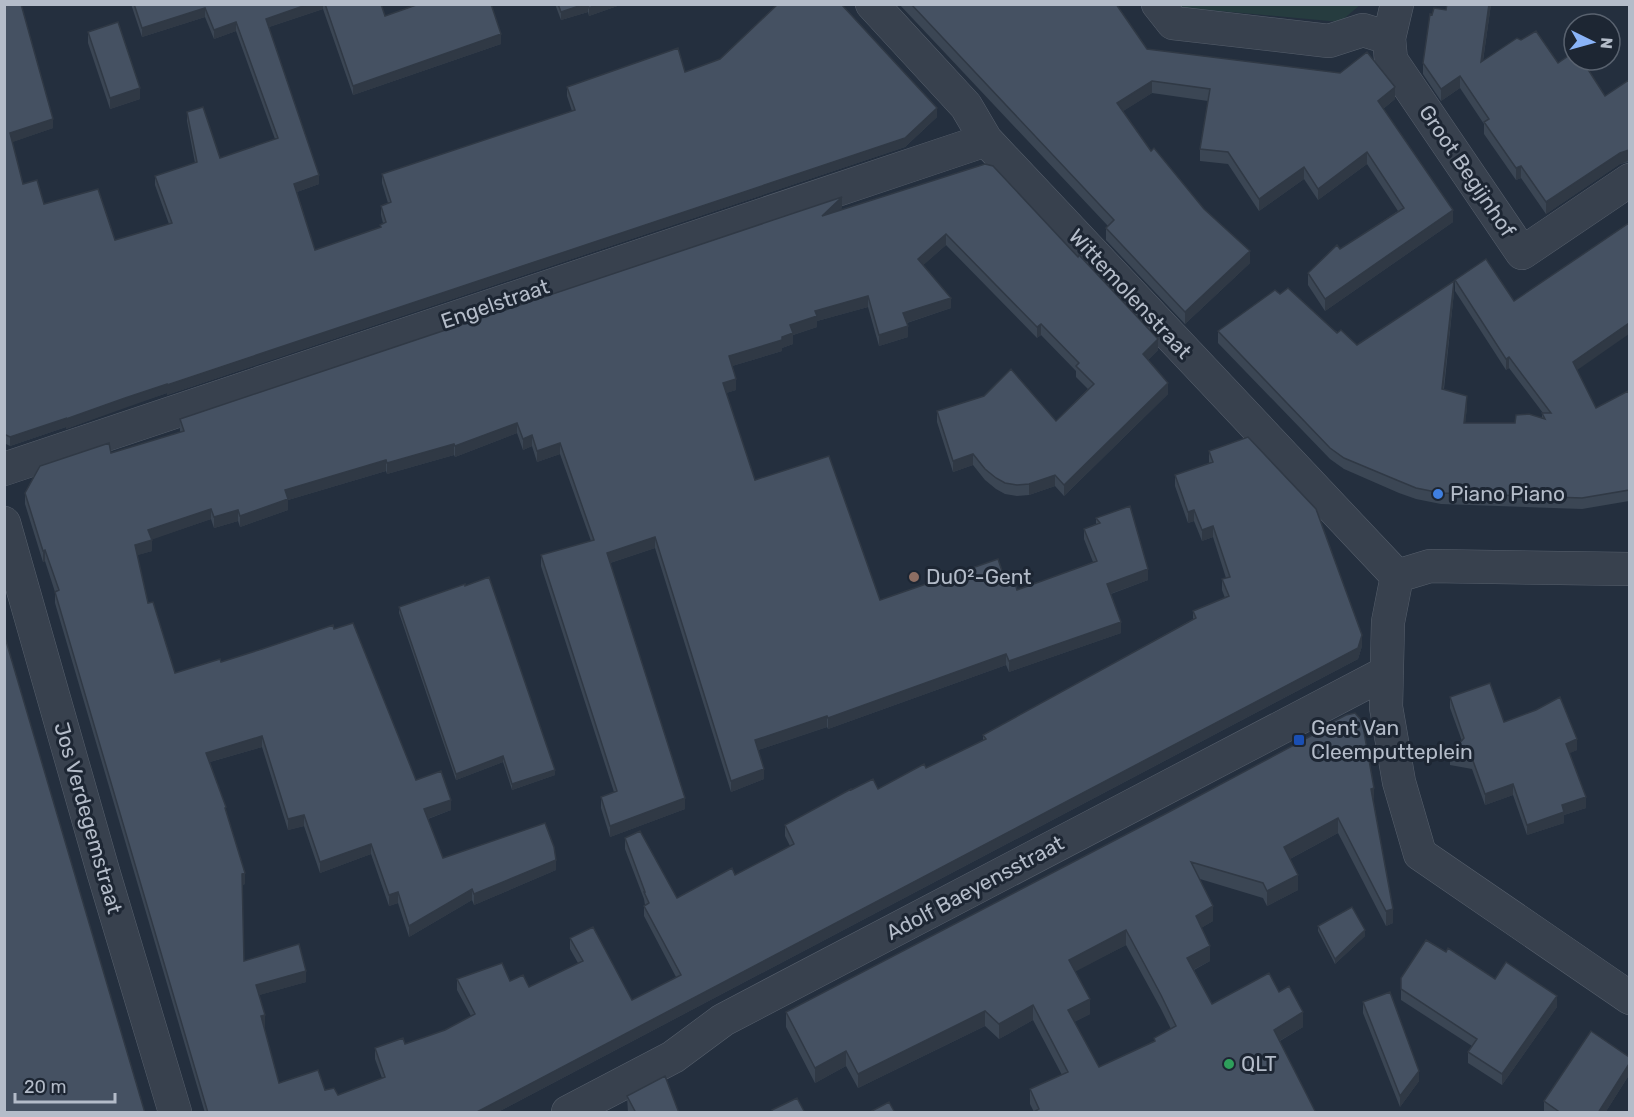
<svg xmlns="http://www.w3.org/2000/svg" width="1634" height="1117" viewBox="0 0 1634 1117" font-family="Rubik,sans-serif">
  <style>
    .green { fill: #263c3f }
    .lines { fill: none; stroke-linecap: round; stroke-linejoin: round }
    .street-casing { stroke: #565f6c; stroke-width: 34 }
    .street { stroke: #38414e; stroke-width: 33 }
    .wall { fill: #3b4654; fill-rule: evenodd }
    .shaded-wall { fill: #303945 }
    .building { fill: #455162; stroke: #303945; stroke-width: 1.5; fill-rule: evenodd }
    .shop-dot { fill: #3f7fe0; stroke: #1d2633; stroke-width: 2 }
    .education-dot { fill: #8d6e63; stroke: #1d2633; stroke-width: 2 }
    .transit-dot { fill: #1a4fb4; stroke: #1d2633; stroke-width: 2 }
    .leisure-dot { fill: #2e9e5b; stroke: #1d2633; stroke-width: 2 }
    .labels { text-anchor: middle; stroke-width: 6; stroke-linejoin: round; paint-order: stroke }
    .street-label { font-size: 21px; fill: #b4bcc9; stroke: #1d2633 }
    .poi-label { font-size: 21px; fill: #b4bcc9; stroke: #1d2633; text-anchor: start }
  </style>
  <rect width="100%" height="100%" fill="#242f3e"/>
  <path class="green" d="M1174 5H1360L1340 22 1176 7Z"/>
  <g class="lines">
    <defs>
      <path id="street" d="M872 4 966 106 986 140 1397 576
        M1158 4 1173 23 1329 41 1363 30 1389 38
        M1397 4 1389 38 1391 60 1522 253 1630 180
        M4 469 986 140
        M4 523 103 871 175 1112
        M1630 569 1430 566 1397 576 1388 622 1386 707 1399 782 1420 854 1630 998
        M568 1112 673 1057 723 1020 1387 672"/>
    </defs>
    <use href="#street" class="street-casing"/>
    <use href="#street" class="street"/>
  </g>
  <path class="wall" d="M4 4 53 128 12 142 23 184 44 204 115 240 169 224 155 185V176L195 163 187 121V112L220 158 275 139 236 31 214 39 205 17 142 37 131 4H381L385 16 501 44 353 95 323 9 269 27 319 184 297 192 315 250 380 227V225L383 223 381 215V206L388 203 382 183V174L572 111 567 96V87L685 72 937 117 905 147 167 395V393L125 407 66 429V427L10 446 4 443Z
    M555 4H623L589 16 588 12 561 20Z
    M899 4H1116L1147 49 1395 99 1383 109 1453 222 1325 311 1308 285V273L1340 249 1398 211 1367 164 1318 200 1304 179 1259 211 1228 164 1200 161V149L1208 101 1152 93 1123 111 1151 151 1204 209 1250 263 1185 324 1106 240V228L1108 226Z
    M1447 4H1491L1483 61 1558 63 1605 96 1629 80V162L1620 164 1546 214 1521 178 1516 180 1484 134V124L1460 88 1441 101 1423 74V63L1432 15 1446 10Z
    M88 32 140 99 110 109 88 43Z
    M985 164 1158 350 1148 360 1168 394 1064 496 1055 486 1029 495 1017 496 1005 494 996 489 985 480 973 465 953 472 937 422V411L1056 421 1088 389 1076 377V371L1041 335 1037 338 946 245 923 265 951 308 907 323 908 337 879 346 868 307 817 321V327L793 335V344L782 348V351L732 366 736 390 726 393 755 480 880 600 1007 586 1017 590 1093 562 1084 539V529L1096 524V518L1148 580 1111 594 1121 633 1009 672 1006 665 828 729 827 727 758 750 764 779 731 792 655 548 610 563 685 809 610 837 601 808V797L614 792 541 566V555L591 541 560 454 537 462 532 446 523 450 517 433 455 457 454 455 387 474 386 471 288 500V510L240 527 238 521 214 528 211 519 152 539V551L137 555 148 603 175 673 221 662 334 629 416 780 451 810 428 819 443 858 556 870 474 905 472 900 409 937 398 903 389 906 371 854 320 873 304 826 288 830 262 747 210 762 226 811 245 884 242 885 244 961 306 982 259 995 265 1026 264 1027 279 1083 325 1090 338 1095 382 1078 375 1059V1048L405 1044 445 1030 471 1016 457 990V979L510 981 529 987 578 963 570 949V938L632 1000 676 977 644 916V906L645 905 644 899 625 849V838L677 898 735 875 790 846 785 836V825L851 790 878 789 926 768 983 740V735L1193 619V611L1225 598 1222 590V579L1226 578 1213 537 1202 541 1194 521 1188 523 1175 486V475L1209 463V451L1362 646 1358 659 496 1113H205L55 603V592L45 561 43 562 25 504V493L111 453 180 432V419L842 208 839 211Z
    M1455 280 1514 301 1577 370 1596 408 1629 394V501L1582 509 1441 504 1416 499 1399 493 1344 469 1330 459 1218 343V331L1280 294 1357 345 1454 292 1444 389 1467 407 1465 423H1515L1542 418V413H1543L1509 368 1506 370 1455 291Z
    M399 607 555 775 512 790 503 762 456 780 399 613Z
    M1450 697 1504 722 1577 750 1569 753 1586 808 1564 815V823L1527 835 1513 795 1485 805 1472 769 1450 765V754L1462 741 1450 708Z
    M1323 727 1374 803 1393 923 1386 926 1338 833 1290 859 1298 890 1267 906 1263 898 1200 879 1213 921 1201 928 1210 961 1194 970 1212 1004 1279 992 1303 1027 1280 1041 1034 1112 1030 1104V1089L1062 1075 1033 1020 999 1039 985 1026 858 1088 846 1066 815 1083 786 1027V1012L1167 813 1323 730ZM1126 945 1161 1009 1171 1029 1154 1038V1042L1099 1067 1074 1022 1090 1014 1075 971Z
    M1318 926 1365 936 1335 964 1318 931Z
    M1446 952 1495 979 1557 1007 1502 1085 1468 1063V1052L1472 1046 1401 1000V978Z
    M1363 1002 1419 1081 1400 1107 1363 1013Z
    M1629 1075 1605 1113H1544V1101Z
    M627 1096 679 1113H628Z"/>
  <path class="shaded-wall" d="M309 4H323V9L266 28V19Z
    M585 4H588V12L561 20V12Z
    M598 4H623L589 16V8Z
    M1489 4H1491L1481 74V62Z
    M205 8V17L142 37V28Z
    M236 22V31L214 39V30Z
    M501 34V44L353 95V86Z
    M1460 76V88L1441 101V89Z
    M1152 81V93L1117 115V103Z
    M1395 87V99L1378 113V101Z
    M140 88V99L110 109V98Z
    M937 108V117L905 147 167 395V385Z
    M53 119V128L10 143V133Z
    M1628 150V161L1620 164 1546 214V202L1620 153Z
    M1367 152V164L1318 200V189Z
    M1521 166V178L1516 180V168Z
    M1304 167V179L1259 211V199Z
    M319 175V184L294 193V184Z
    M842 197V208L822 227V216Z
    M1453 210V222L1325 311V299Z
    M946 234V245L918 270V259Z
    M1250 251V263L1185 324V312Z
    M1454 281V292L1442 400V389Z
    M868 296V307L817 321V327L793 335V344L782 348V351L729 367V356L782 337 790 325 815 311Z
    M951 298V308L903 324V313Z
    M1629 323V334L1573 373V362Z
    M1041 324V335L1037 338V327Z
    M908 326V337L879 346V335Z
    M1158 339V350L1143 365V354Z
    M1509 357V368L1506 370V359Z
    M736 379V390L723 394V383Z
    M1168 383V394L1064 496V485Z
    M167 384V393L66 429V427L10 446V437Z
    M1467 396V407L1464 434V423Z
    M517 423V433L455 457V446Z
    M532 435V446L523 450V439Z
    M560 443V454L537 462V451Z
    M454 444V455L387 474V463Z
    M973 454V465L953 472V461Z
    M386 460V471L288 500V510L240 527V516L285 490Z
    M1055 475V486L1029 495V484Z
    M211 509V519L148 541V530Z
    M238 510V521L214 528V517Z
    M1194 510V521L1188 523V512Z
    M1213 526V537L1202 541V530Z
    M655 537V548L607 564V553Z
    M152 540V551L135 556V545Z
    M45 550V561L43 562V551Z
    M1148 569V580L1107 595V584Z
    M1121 622V633L1009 672V661Z
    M1362 635V646L1358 659 496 1113H475Z
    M1006 654V665L828 729V718Z
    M827 716V727L755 751V740Z
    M262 736V747L206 763V753Z
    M1577 739V750L1566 755V744Z
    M503 756V762L456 780V774Z
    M764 769V779L731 792V781Z
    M555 770V775L512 790V784Z
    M1513 784V795L1485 805V794Z
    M1374 788V803L1371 789Z
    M1586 797V808L1564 815V823L1527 835V825L1562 805Z
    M685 798V809L610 837V826Z
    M451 800V810L424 820V809Z
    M304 815V826L288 830V819Z
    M1338 818V833L1284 862V847Z
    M371 844V854L320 873V862Z
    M556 860V870L474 905V894Z
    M245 873V884L242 885V874Z
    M1298 875V890L1267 906V891Z
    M472 889V900L409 937V926Z
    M398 892V903L389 906V895Z
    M1213 906V921L1196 931V916Z
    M1393 909V923L1386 926V911Z
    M1126 930V945L1069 975V960Z
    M1365 930V936L1335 964V959Z
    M1210 946V961L1187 973V958Z
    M306 971V982L256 996V985Z
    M1557 996V1007L1502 1085V1074Z
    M1090 999V1014L1068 1025V1010Z
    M1033 1005V1020L999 1039V1024Z
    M985 1011V1026L858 1088V1074Z
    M1303 1012V1027L1274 1044V1030Z
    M265 1015V1026L261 1027V1016Z
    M846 1051V1066L815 1083V1068Z
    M1629 1064V1075L1605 1113H1598Z
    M1419 1071V1081L1400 1107V1096Z"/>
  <path class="building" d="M4 4H21L53 119 10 133 23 184 37 180 44 204 98 189 115 240 172 223 155 176 197 162 187 112 203 107 220 158 278 138 236 22 214 30 205 8 142 28 134 4H309L266 19 319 175 294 184 315 250 381 227 380 225 386 222 381 206 391 202 382 174 575 110 567 87 678 48 685 72 720 59 778 4H841L937 108 905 138 167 385V384L125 398 66 419 67 418 10 437 4 434Z
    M325 4H381L385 16 419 4H491L501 34 353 86Z
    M558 4H585L561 12Z
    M588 4H598L589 8Z
    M911 4H1116L1147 49 1340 73 1367 52 1395 87 1378 101 1453 210 1325 299 1308 273 1337 245 1340 249 1404 208 1367 152 1318 189 1304 167 1259 199 1228 152 1200 149 1210 89 1152 81 1117 103 1151 151 1154 148 1204 209 1250 251 1185 312 1106 228 1114 220Z
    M1447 4H1489L1481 62 1517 38 1521 40 1536 31 1558 63 1574 52V60H1582L1605 96 1629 80V150L1620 153 1546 202 1521 166 1516 168 1484 122 1489 119 1460 76 1441 89 1423 63 1430 14 1432 15 1434 8 1446 10Z
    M118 22 140 88 110 98 88 32Z
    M985 164 993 166 1078 257 1079 255 1158 339 1143 354 1168 383 1064 485 1055 475 1029 484 1017 485 1005 483 996 478 985 469 973 454 953 461 937 411 984 396 1011 369 1056 421 1094 384 1076 366 1079 363 1041 324 1037 327 946 234 918 259 951 298 903 313 908 326 879 335 868 296 815 311 817 316 790 325 793 333 782 337V340L729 356 736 379 723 383 755 480 829 456 880 600 998 559 1007 586 1015 583 1017 590 1097 561 1084 529 1100 523 1096 518 1130 506 1148 569 1107 584 1121 622 1009 661 1006 654 828 718 827 716 755 740 764 769 731 781 655 537 607 553 685 798 610 826 601 797 617 791 541 555 594 540 560 443 537 451 532 435 523 439 517 423 455 446 454 444 387 463 386 460 285 490 288 499 240 516 238 510 214 517 211 509 148 530 152 540 135 545 148 603 153 602 175 673 220 659 221 662 262 649 333 625 334 629 353 623 416 780 441 771 451 800 424 809 443 858 545 823 554 847 556 860 474 894 472 889 409 926 398 892 389 895 371 844 320 862 304 815 288 819 262 736 206 753 226 807 225 808 245 873 242 874 244 961 299 944 306 971 256 985 265 1015 261 1016 279 1083 318 1070 325 1090 334 1088 338 1095 385 1077 375 1048 403 1038 405 1044 445 1030 475 1014 457 979 502 963 510 981 523 975 529 987 583 961 570 938 593 927 632 1000 681 975 644 906 649 903 644 892H645L625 838 640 831 677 898 732 868 735 875 794 844 785 825 851 789V790L873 779 878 789 924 764 926 768 986 739 983 735 1196 618 1193 611 1229 596 1222 579 1230 577 1213 526 1202 530 1194 510 1188 512 1175 475 1213 462 1209 451 1248 437 1316 509 1362 635 1358 648 475 1113H208L55 592 59 590 45 550 43 551 25 493 40 466 109 443 111 453 184 431 180 419 842 197 822 216Z
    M1629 223V323L1573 362 1596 408 1628 391 1629 394V490L1582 498 1441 493 1416 488 1399 481 1344 458 1330 448 1218 331 1275 290 1280 294 1288 288 1337 333 1341 330 1357 345 1454 281 1442 389 1467 396 1464 423H1515L1516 415 1529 414 1545 419 1542 413H1551L1509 357 1506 359 1455 280 1486 259 1514 301Z
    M489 577 555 770 512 784 503 756 456 774 399 607 465 584V586Z
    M4 634 145 1113H4Z
    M1490 683 1504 722 1536 710 1560 697 1577 739 1566 744 1586 797 1562 805 1564 812 1527 825 1513 784 1485 794 1472 758 1450 754 1464 738 1450 697Z
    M1355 713 1362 721 1374 788 1371 789 1393 909 1386 911 1338 818 1284 847 1298 875 1267 891 1263 883 1191 862 1213 906 1196 916 1210 946 1187 958 1212 1004 1269 973 1279 992 1289 986 1303 1012 1274 1030 1316 1113H1032L1039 1109 1030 1089 1068 1072 1033 1005 999 1024 985 1011 858 1074 846 1051 815 1068 786 1012 1167 813 1324 729 1323 727 1346 715ZM1126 930 1161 995 1176 1026 1154 1038 1155 1041 1099 1067 1068 1010 1090 999 1069 960Z
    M1352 907 1365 930 1335 959 1318 926Z
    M1426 940 1446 952 1448 948 1495 979 1506 962 1557 996 1502 1074 1468 1052 1477 1039 1401 989V978Z
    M1390 992 1419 1071 1400 1096 1363 1002Z
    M1591 1031 1629 1057V1064L1598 1113H1561L1544 1101Z
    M665 1076 679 1113H636L627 1096Z
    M797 1098 805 1113H773L772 1110Z
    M889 1102 895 1113H868Z"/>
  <circle class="shop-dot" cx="1438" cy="494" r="6"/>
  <circle class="education-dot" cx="914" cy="577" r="6"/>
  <rect class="transit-dot" x="1293" y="734" width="12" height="12" rx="3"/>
  <circle class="leisure-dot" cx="1229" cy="1064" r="6"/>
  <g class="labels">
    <g class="street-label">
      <text transform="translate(1467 171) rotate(56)" y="7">Groot Begijnhof</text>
      <text transform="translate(1130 294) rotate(47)" y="7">Wittemolenstraat</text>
      <text transform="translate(495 304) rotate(-19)" y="7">Engelstraat</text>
      <text transform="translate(88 818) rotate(74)" y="7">Jos Verdegemstraat</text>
      <text transform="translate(975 888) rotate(-28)" y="7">Adolf Baeyensstraat</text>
    </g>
    <g class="poi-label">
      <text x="1450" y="501">Piano Piano</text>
      <text x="926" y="584">DuO²-Gent</text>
      <text x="1311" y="735">Gent Van<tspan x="1311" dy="24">Cleemputteplein</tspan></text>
      <text x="1241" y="1071">QLT</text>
    </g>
  </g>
  <rect width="1634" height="1117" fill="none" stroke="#b4bcc9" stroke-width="12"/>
  <g transform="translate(1592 42) rotate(95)"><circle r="28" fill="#1d2633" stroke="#59626f" stroke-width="1.5"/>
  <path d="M0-4.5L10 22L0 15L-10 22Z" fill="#8ab4f8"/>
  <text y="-9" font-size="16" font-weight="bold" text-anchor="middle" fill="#b4bcc9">N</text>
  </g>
  <path d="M15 1093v9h100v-9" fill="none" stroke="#b4bcc9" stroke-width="3"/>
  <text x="24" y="1093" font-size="18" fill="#b4bcc9" stroke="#1d2633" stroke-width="4.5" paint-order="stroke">20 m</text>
</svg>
